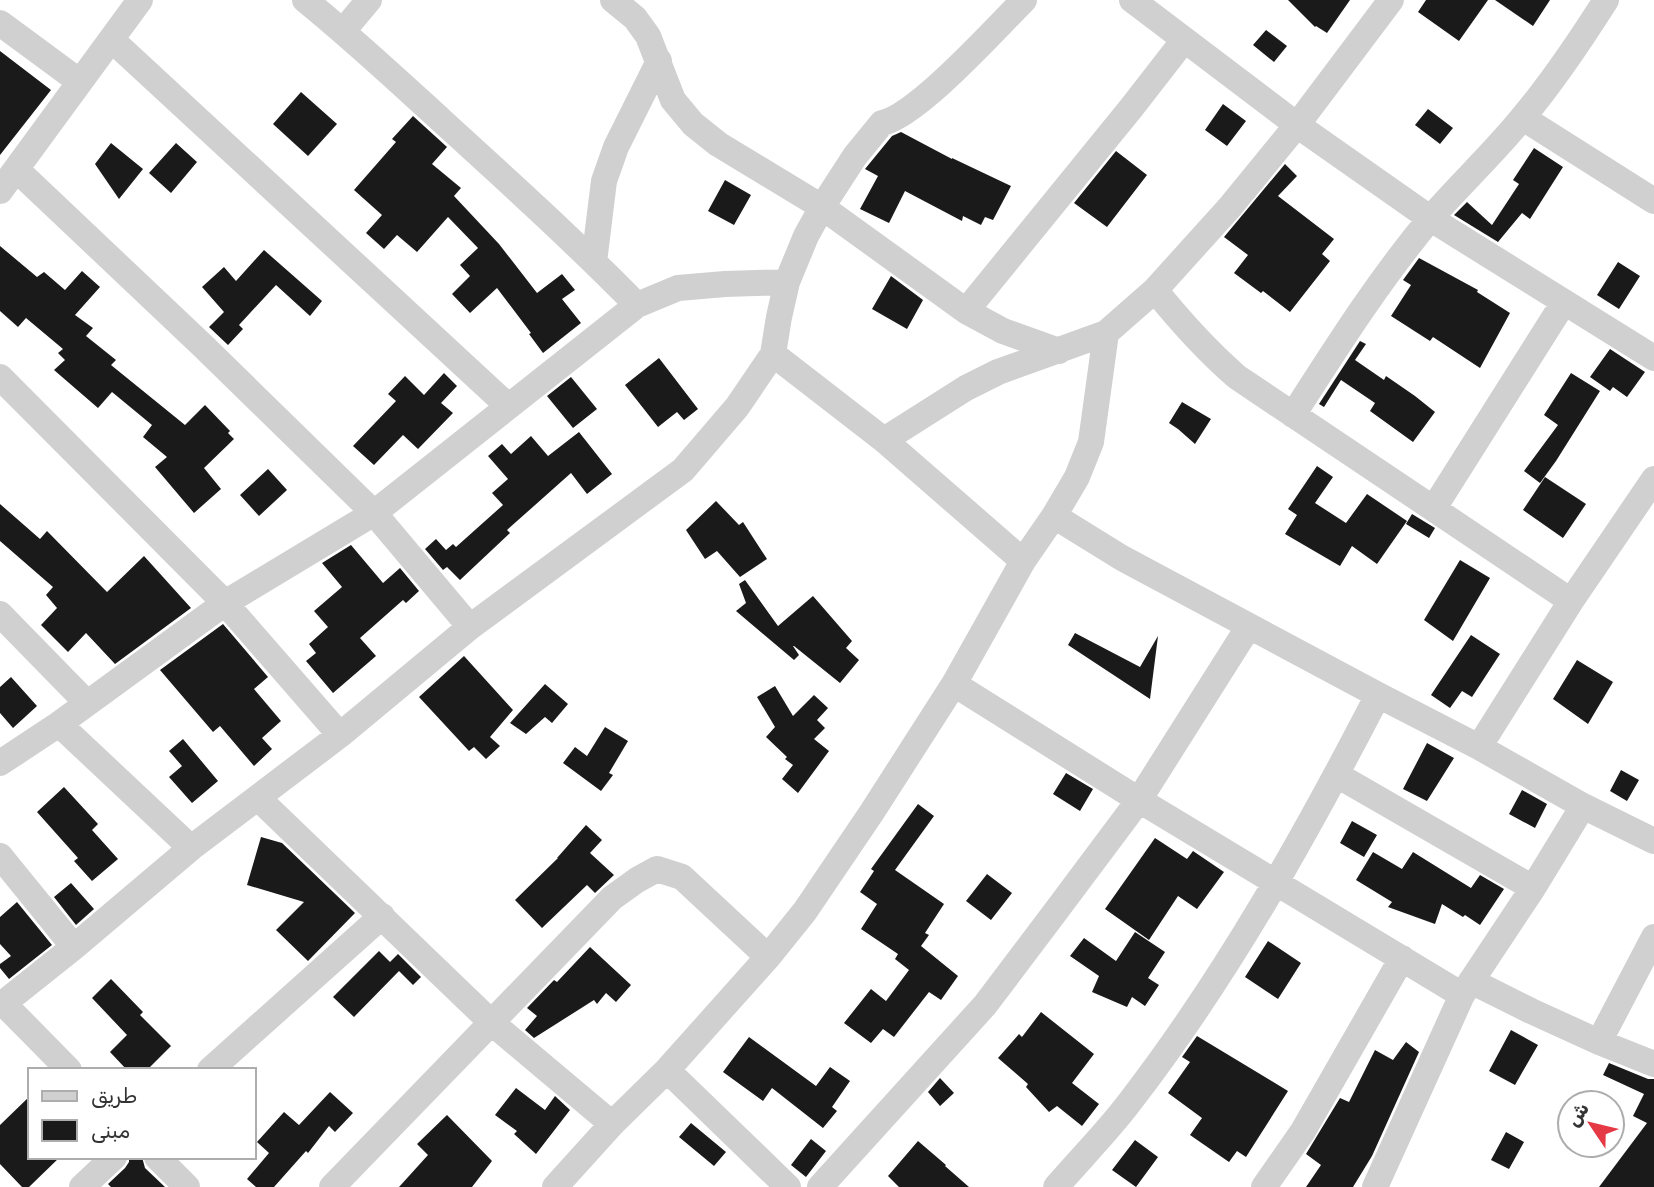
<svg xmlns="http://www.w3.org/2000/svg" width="1654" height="1187" viewBox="0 0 1654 1187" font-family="Rubik,'Noto Sans Arabic',sans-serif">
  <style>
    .building { fill: #1a1a1a }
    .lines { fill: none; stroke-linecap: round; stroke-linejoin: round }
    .street { stroke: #d0d0d0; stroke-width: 26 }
  </style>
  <rect width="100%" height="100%" fill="#fff"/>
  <path class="building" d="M1288 0H1350L1327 33 1316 26 1315 27Z
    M1426 0H1488L1459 41 1418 12Z
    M1495 0H1550L1533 26Z
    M1266 30 1287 46 1274 62 1253 45Z
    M0 51 51 90 0 155Z
    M301 92 337 124 308 156 273 124Z
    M1223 104 1246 121 1227 146 1205 130Z
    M1428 109 1453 128 1440 144 1415 125Z
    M413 116 447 147 432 164 461 188 454 196 499 244 537 293 562 274 575 290 562 299 581 323 543 353 529 334 531 333 497 288 470 313 452 294 470 276 460 265 478 248 448 217 417 252 397 235 384 249 366 233 382 215 354 190 396 142 392 139Z
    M901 132 952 159V158L1011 186 993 220 985 217 981 225 963 216 962 221 905 191 889 223 860 209 878 176 865 169 892 136Z
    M111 143 143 169 119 199 95 164Z
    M176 143 197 162 171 193 149 173Z
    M1534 148 1563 167 1530 219 1522 213 1498 242 1454 215 1467 202 1492 225 1519 184 1513 180Z
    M1116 151 1147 175 1107 227 1074 203Z
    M1285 164 1297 176 1278 196 1334 239 1322 254 1330 261 1290 312 1263 291 1261 293 1234 273 1248 255 1224 237Z
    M725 180 751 195 734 225 708 211Z
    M0 246 37 277 44 272 65 290 82 271 100 287 75 315 93 328 86 336 116 360 111 365 185 425 205 405 230 431 228 433 234 439 204 468 221 489 194 513 155 467 167 457 143 437 152 425 112 392 98 408 54 370 65 360 58 353 63 349 26 318 18 327 0 311Z
    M264 250 322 301 310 316 276 285 239 325 243 329 228 345 209 327 224 312 202 287 224 267 236 281Z
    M1419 258 1478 290 1477 292 1510 313 1480 368 1433 337 1430 341 1391 316 1411 285 1403 280Z
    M1618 262 1640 276 1619 309 1597 295Z
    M891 276 923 300 907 329 872 309Z
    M1360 341 1366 344 1355 360 1384 380 1386 376 1415 396 1435 412 1413 442 1370 411 1375 403 1341 380 1324 407 1319 404Z
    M1610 349 1645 372 1627 397 1613 387 1610 391 1590 377Z
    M659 358 698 409 684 420 677 412 658 427 625 385Z
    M444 373 457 386 441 403 453 413 418 449 403 435 374 465 353 446 396 401 388 394 405 376 424 395Z
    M1571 373 1600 391 1556 461 1540 483 1524 471 1558 425 1544 415Z
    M571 377 597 409 573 428 547 396Z
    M1182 402 1211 419 1195 444 1178 429 1169 423Z
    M579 432 612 474 587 494 571 473 507 530 510 533 460 580 447 567 443 570 425 549 436 539 446 550 453 544 456 547 503 505 492 493 508 479 488 456 502 444 511 454 531 436 548 456Z
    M1317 466 1333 477 1315 503 1346 523 1367 494 1407 521 1377 564 1352 546 1340 566 1285 534 1297 515 1288 509Z
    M268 469 287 490 259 516 240 495Z
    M1545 477 1586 504 1563 538 1523 510Z
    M716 501 739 525 743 522 767 559 740 577 717 551 705 559 686 530Z
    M0 504 40 539 47 531 107 592 144 556 191 608 115 664 86 633 68 652 41 625 57 608 46 595 53 587 0 541Z
    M1412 514 1435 528 1429 538 1406 524Z
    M351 545 383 583 400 568 419 591 406 603 403 600 360 638 376 656 333 693 306 661 316 653 309 644 328 627 314 611 342 587 322 563Z
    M1460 560 1490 578 1453 641 1424 620Z
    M745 580 778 626 813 596 852 641 846 648 859 660 840 683 794 646H793L799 655 794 660 736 611 746 603 739 584Z
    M223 624 268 677 254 689 281 721 262 738 272 749 254 766 220 726 213 732 160 670Z
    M1075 633 1140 667 1158 636 1150 699 1068 645Z
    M1471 635 1500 654 1472 697 1462 691 1450 708 1431 695Z
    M464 656 513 710 490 737 500 746 486 759 474 747 469 751 419 697Z
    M1577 660 1613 682 1588 724 1553 699Z
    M11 677 37 706 13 728 0 713V687Z
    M545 684 568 704 552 723 545 717 526 734 510 723Z
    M775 686 793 716 814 695 828 708 817 720 825 728 814 739 829 751 798 793 782 779 793 765 785 759 787 757 766 737 775 727 757 697Z
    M605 727 628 741 609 773 613 775 601 791 563 763 575 747 587 756Z
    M183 739 218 781 192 803 169 777 182 766 169 751Z
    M1427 743 1454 758 1427 801 1403 789Z
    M1621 770 1639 780 1627 801 1610 791Z
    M1066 773 1093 789 1080 811 1053 794Z
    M64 787 98 824 92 830 118 859 92 881 74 861 78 858 37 812Z
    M1522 790 1547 804 1535 828 1509 814Z
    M918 804 934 816 895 870 944 904 925 933 929 935 921 946 958 976 941 1000 929 992 894 1037 883 1029 871 1043 844 1023 871 989 886 1001 909 970 895 959 898 954 861 929 877 904 860 892 874 871 871 869Z
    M1352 821 1377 835 1364 857 1340 843Z
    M586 825 602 840 590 853 614 875 595 893 587 885 542 928 515 900 558 858H557Z
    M261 837 282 843 355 913 308 961 276 930 304 902 247 885Z
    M1155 838 1187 859 1193 851 1224 872 1197 909 1178 896 1149 940 1105 909Z
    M1373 852 1402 869 1413 852 1471 888 1480 875 1504 889 1480 925 1465 915 1463 917 1442 904 1435 924 1388 907 1392 902 1356 880Z
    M987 874 1012 893 991 920 966 901Z
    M71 883 94 909 76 925 54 897Z
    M17 902 52 945 9 979 0 968V964L11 956 0 944V917Z
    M1135 932 1165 952 1148 978 1159 985 1145 1006 1132 997 1127 1007 1092 992 1099 976 1070 956 1084 938 1116 961Z
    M1268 941 1301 963 1278 999 1245 977Z
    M590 947 631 985 616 1002 606 993 597 1004 594 1000 534 1038 525 1030 537 1016 527 1008 554 980 557 982Z
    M379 951 399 971 354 1017 333 997Z
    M398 954 421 977 413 985 390 962Z
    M111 979 143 1012 140 1015 171 1046 147 1070H127L110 1052 127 1035 92 998Z
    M1041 1012 1094 1054 1072 1083 1099 1104 1082 1126 1057 1106 1049 1112 1026 1087 1028 1084 998 1058 1019 1034 1022 1037Z
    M1511 1030 1538 1045 1515 1085 1489 1071Z
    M1197 1036 1288 1091 1246 1157 1237 1151 1229 1162 1190 1135 1202 1118 1168 1093 1190 1062 1182 1057Z
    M749 1037 816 1086 830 1067 850 1081 832 1107 837 1111 823 1128 772 1088 763 1101 723 1072Z
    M1406 1042 1419 1052 1372 1156 1353 1187H1306L1321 1165 1306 1154 1340 1098 1349 1102 1375 1050 1393 1060Z
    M1609 1063 1648 1079H1654V1187H1599L1647 1123 1633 1116 1644 1094 1603 1075Z
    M940 1078 954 1093 940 1106 928 1092Z
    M516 1088 545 1110 555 1096 570 1110 536 1154 514 1134 517 1131 495 1115Z
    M330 1092 353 1113 335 1132 329 1126 308 1153 306 1151 274 1187H256L247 1179 269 1153 257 1142 284 1112 299 1125Z
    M30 1096V1157H60L29 1187H22L0 1164V1125Z
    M447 1115 492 1161 472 1187H399L428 1155 417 1144Z
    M691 1123 726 1152 714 1166 679 1137Z
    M1506 1132 1524 1142 1509 1169 1491 1160Z
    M811 1139 826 1151 806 1177 791 1165Z
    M1135 1140 1158 1157 1136 1187 1112 1170Z
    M918 1141 946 1165 945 1166 969 1187H899L888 1176Z
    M129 1157H142L145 1168 165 1187H111L108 1184 125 1168 129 1162Z"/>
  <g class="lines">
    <path class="street" d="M305 0C352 38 397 80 442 121 508 181 574 241 637 305
      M613 0 635 18 648 36 673 100 693 124 718 144 822 207 966 311 1003 331 1059 351
      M1132 0 1297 125 1431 219 1654 358
      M0 23 80 82
      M343 31 369 0
      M112 40 508 406
      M1523 118 1654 201
      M17 170 203 346 374 513 470 627
      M0 191 140 0
      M594 262 604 181 616 147 659 61
      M1155 290C1180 321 1206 350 1237 377L1571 601
      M966 311 1132 107 1184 40
      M773 354 884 440 1023 561
      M0 377 225 603 340 735
      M1293 415C1336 348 1379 280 1430 219 1460 184 1494 153 1523 117 1554 80 1580 41 1606 0
      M884 440 966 388 998 372 1106 333 1155 290 1230 207 1297 125 1391 0
      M1434 508 1564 302
      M1054 516 1122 558 1378 695 1479 747 1583 806 1654 841
      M0 614 87 703
      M954 684 1139 800 1462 995
      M59 724 191 848
      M1479 747 1571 601 1654 479
      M0 763 59 724 225 603 374 513 637 305 678 288 725 284 787 282
      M1337 775 1533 888
      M258 798 492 1023 612 1124
      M0 856 74 947
      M1471 981 1531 1011 1599 1042 1654 1064
      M3 1003 69 1070
      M0 1006 74 947 191 848 340 735 470 627 683 470 737 407 773 354 779 317 787 282 806 236 822 207 855 156 882 123C917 116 996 28 1024 0
      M1599 1042 1654 937
      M210 1070 382 916
      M667 1070 788 1187
      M157 1157 187 1187
      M82 1187 114 1157
      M332 1187 612 898 637 880 657 869 682 877 768 957
      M555 1187 612 1124 667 1070 768 957 805 911 872 812 954 684 1023 561 1054 516 1077 477 1091 442 1106 333
      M820 1187 985 1005 1056 911 1139 800 1249 626
      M1056 1187C1080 1159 1107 1132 1129 1103 1227 976 1305 836 1378 695
      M1264 1187 1303 1131 1402 958
      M1375 1187 1462 995 1533 888 1583 806"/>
  </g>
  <rect x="28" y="1068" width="228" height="91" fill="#ffffff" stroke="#adadad" stroke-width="2"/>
  <rect x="42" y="1091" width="35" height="10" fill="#d0d0d0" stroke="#adadad" stroke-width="2"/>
  <text x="91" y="1103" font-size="21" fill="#333333">طريق</text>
  <rect x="42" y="1120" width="35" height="21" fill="#1a1a1a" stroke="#adadad" stroke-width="2"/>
  <text x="91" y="1138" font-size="21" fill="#333333">مبنى</text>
  <g transform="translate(1591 1124) rotate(305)"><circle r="33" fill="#ffffff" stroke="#adadad" stroke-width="2"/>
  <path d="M0-5L12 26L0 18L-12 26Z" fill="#e63946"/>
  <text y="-10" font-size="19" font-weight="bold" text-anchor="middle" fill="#333333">ش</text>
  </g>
</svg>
